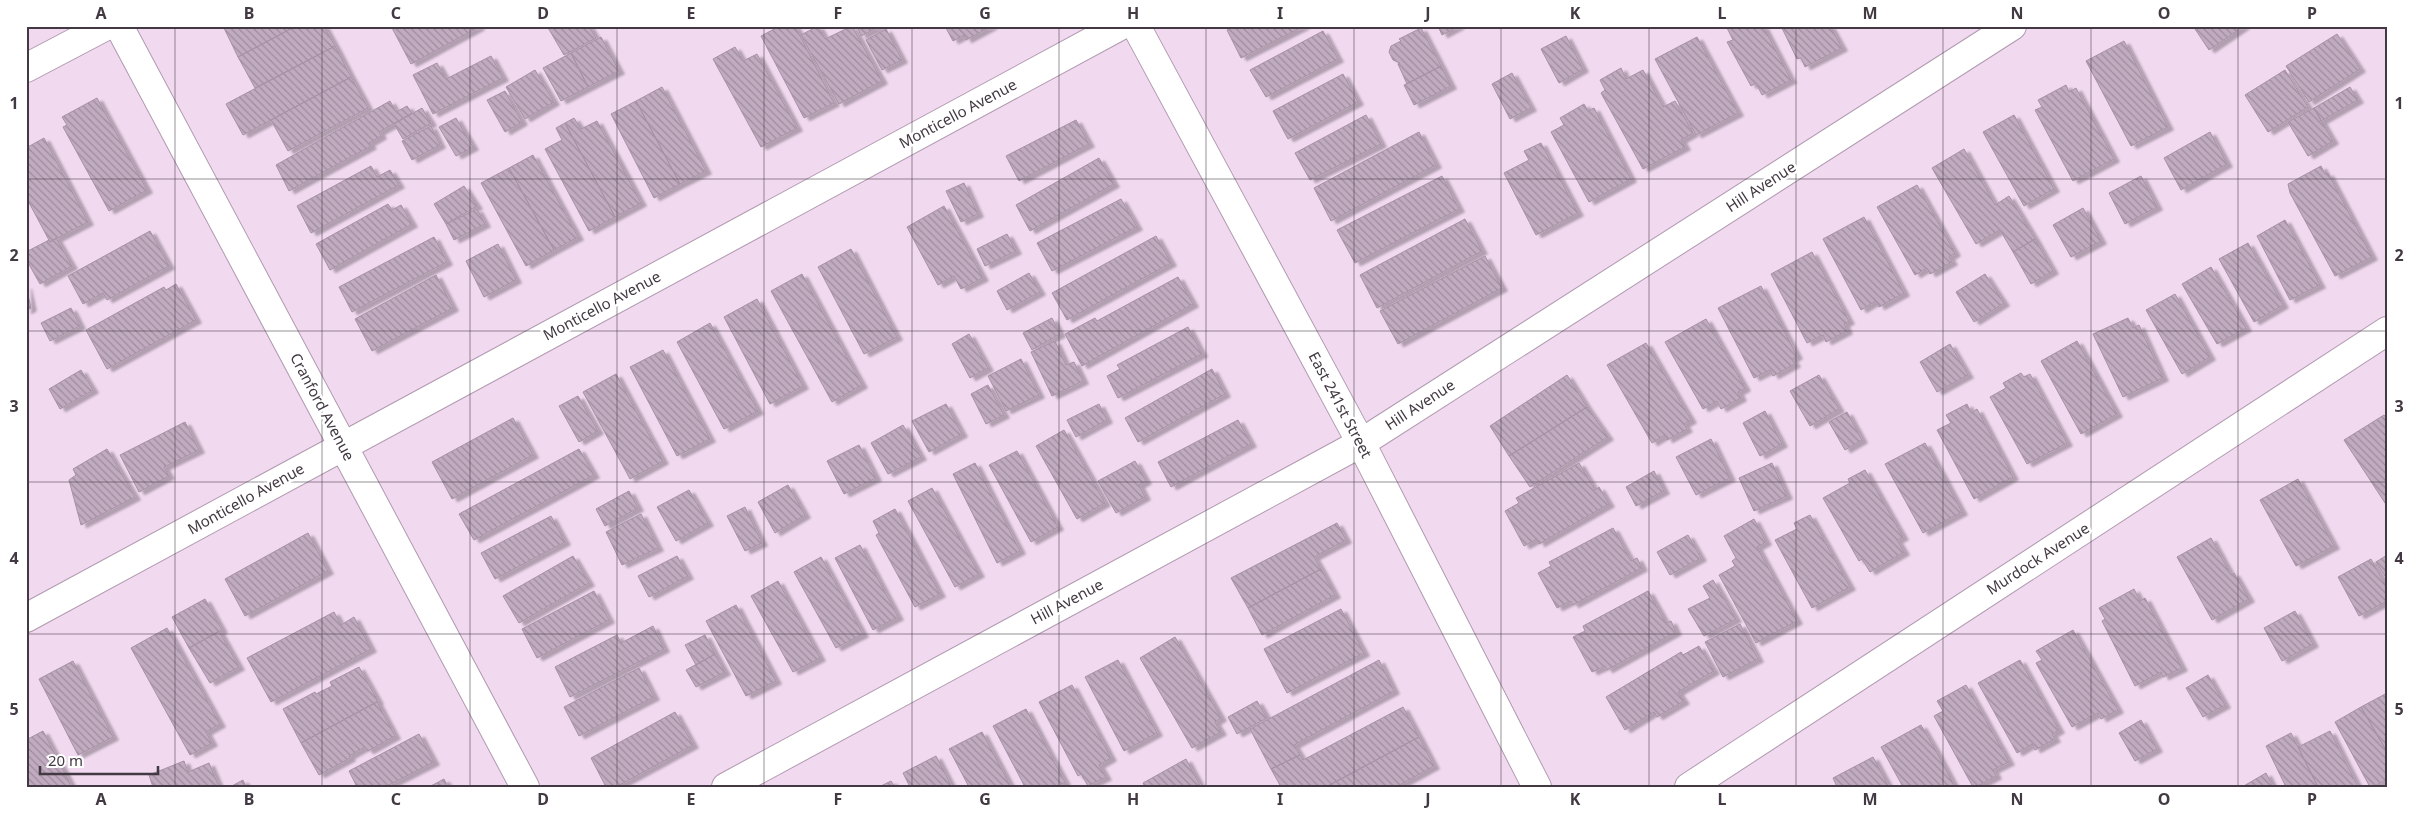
<svg xmlns="http://www.w3.org/2000/svg" width="2413" height="813" viewBox="0 0 2413 813" font-family="'Noto Sans',sans-serif">
  <style>
    .building { fill: url(#building-back-hatch); stroke: #a791a6; filter: url(#shadow) }
    .lines { fill: none; stroke-linecap: round; stroke-linejoin: round }
    .minor-casing { stroke: #b09aaf; stroke-width: 30 }
    .tertiary-casing { stroke: #b09aaf; stroke-width: 30 }
    .minor { stroke: #fff; stroke-width: 28 }
    .tertiary { stroke: #fff; stroke-width: 28 }
    .grid { fill: none; stroke: #423942; stroke-width: 1; stroke-opacity: 0.55 }
    .labels { text-anchor: middle; stroke-width: 5; stroke-linejoin: round; paint-order: stroke }
    .street-label { font-size: 15px; fill: #423942; stroke: #fff }
    .neatline { fill: none; stroke: #423942; stroke-width: 2 }
    .grid-label { font-size: 16px; text-anchor: middle; font-weight: bold; fill: #423942 }
  </style>
  <defs>
    <pattern id="building-back-hatch" width="6" height="6" patternUnits="userSpaceOnUse" patternTransform="scale(1.25)"><rect width="6" height="6" fill="#c1abc0"/><path d="M-1 5l2 2M0 0l6 6M5-1l2 2" fill="none" stroke="#9e8c9e"/></pattern>
    <filter id="shadow"><feDropShadow dx="5.5" dy="3" stdDeviation="1" flood-color="#0004"/></filter>
  </defs>
  <rect width="100%" height="100%" fill="#f1d9f0"/>
  <path class="building" d="M223 26H296L238 57Z
    M296 26H324L335 46 255 88 238 57Z
    M391 26H479V27L411 64Z
    M547 26H589L596 38 564 55Z
    M780 26H795L834 103 804 118 761 36Z
    M818 26 825 39 852 26 882 81 839 104 801 35Z
    M857 26H881L861 36Z
    M950 26H992L966 40 964 35 953 41 946 28Z
    M1233 26H1304L1241 58 1227 30Z
    M1438 26H1459L1442 35Z
    M1726 26H1763L1791 80 1762 95 1756 83 1751 86 1727 42 1733 40Z
    M1781 26H1830L1842 48 1805 67 1801 58 1797 59Z
    M2193 26H2244L2209 50Z
    M1421 28 1441 66 1407 84 1398 64 1400 63 1393 60 1389 52 1391 46 1401 41 1399 39Z
    M886 29 902 60 882 70 866 40Z
    M1323 31 1338 59 1266 97 1250 70Z
    M2337 34 2360 69 2309 102 2286 66Z
    M1566 36 1583 69 1559 83 1541 49Z
    M601 37 619 71 588 87 571 53Z
    M1697 37 1738 113 1696 135 1655 59Z
    M2124 41 2168 127 2131 146 2086 61Z
    M335 46 351 77 243 135 226 104Z
    M735 47 743 61 757 54 797 128 761 147 713 59Z
    M571 53 588 87 561 101 543 68Z
    M491 56 503 78 433 114 413 75 437 63 446 79Z
    M1441 66 1451 86 1414 105 1404 85Z
    M1621 68 1626 79 1643 70 1663 107 1675 101 1693 133 1681 140 1685 147 1643 169 1601 93 1605 90 1600 80Z
    M535 70 554 102 525 119 506 87Z
    M2285 70 2308 107 2268 132 2245 95Z
    M1512 73 1531 108 1510 119 1492 84Z
    M1343 74 1358 102 1288 139 1273 111Z
    M351 77 368 108 288 151 271 120Z
    M2066 85 2069 92 2076 88 2114 159 2073 181 2035 110 2042 107 2038 100Z
    M662 87 706 171 680 184 636 101Z
    M2350 87 2358 100 2321 121 2314 108Z
    M505 91 522 122 505 132 487 100Z
    M97 98 147 190 109 211 63 127 67 125 62 117Z
    M390 101 396 112 407 106 412 113 379 132 381 136 369 143 371 146 289 191 276 165Z
    M636 101 680 184 654 198 611 114Z
    M1584 104 1588 111 1594 108 1631 179 1589 202 1551 132 1564 125 1560 118Z
    M422 108 431 123 403 139 394 124Z
    M2314 108 2333 141 2308 156 2288 122Z
    M1366 115 1381 144 1310 180 1295 153Z
    M2014 115 2054 189 2024 206 1983 132Z
    M456 118 473 147 456 156 439 127Z
    M574 118 581 129 597 121 641 203 615 217 565 123Z
    M1076 120 1089 144 1019 181 1006 156Z
    M565 123 615 217 589 231 545 149 562 140 556 128Z
    M431 126 440 145 412 160 402 141Z
    M1419 132 1436 165 1331 221 1314 188Z
    M2210 132 2227 164 2181 190 2164 158Z
    M44 138 88 222 50 242 26 197V148Z
    M1541 143 1578 213 1536 235 1504 173 1529 160 1524 151Z
    M1964 149 1995 205 2009 196 2035 239 2013 252 2000 230 1976 244 1932 168Z
    M533 155 578 237 554 250 509 168Z
    M1099 158 1114 184 1030 231 1016 205Z
    M371 166 377 177 390 170 399 185 311 233 297 206Z
    M2321 166 2325 174 2328 173 2372 257 2335 276 2290 193 2288 184Z
    M509 168 554 250 526 266 481 183Z
    M1442 176 1459 209 1355 263 1337 230Z
    M2141 176 2157 207 2125 224 2109 193Z
    M964 183 978 214 961 222 946 191Z
    M1917 185 1955 253 1949 257 1952 262 1930 274 1927 268 1915 275 1877 207Z
    M464 186 477 206 446 224 434 204Z
    M1121 199 1137 227 1052 271 1037 243Z
    M388 204 392 210 401 205 412 224 330 270 316 244Z
    M944 206 983 278 961 289 954 276 938 285 907 227Z
    M2083 208 2101 241 2071 257 2053 225Z
    M477 209 485 224 454 240 446 224Z
    M1864 217 1904 293 1879 307 1876 301 1861 310 1823 239Z
    M1465 219 1482 251 1377 308 1360 275Z
    M2285 220 2320 285 2290 300 2257 236Z
    M150 231 169 266 107 300 103 293 83 304 68 276Z
    M1007 234 1016 251 985 266 977 249Z
    M1156 236 1171 263 1067 320 1052 293Z
    M434 237 447 262 352 312 339 287Z
    M56 238 72 266 40 284 26 259V252L49 240 50 242Z
    M2035 239 2053 271 2031 284 2013 252Z
    M2248 243 2283 305 2254 322 2219 259Z
    M498 244 516 280 484 297 466 261Z
    M851 249 897 337 864 354 818 267Z
    M1812 252 1849 321 1844 324 1847 331 1826 342 1823 335 1807 343 1771 274Z
    M1485 256 1502 288 1398 344 1380 311Z
    M2211 267 2246 328 2217 344 2182 284Z
    M1029 273 1040 292 1007 310 997 291Z
    M802 274 862 385 832 402 771 291Z
    M1985 274 2004 303 1974 322 1956 292Z
    M436 275 453 308 372 351 355 319Z
    M1178 277 1193 304 1082 366 1065 334 1095 318 1097 321Z
    M176 284 196 320 107 369 86 330 164 287 166 290Z
    M26 286 31 308 26 311Z
    M1761 286 1797 356 1792 359 1795 364 1773 376 1770 370 1754 378 1718 308Z
    M2175 294 2210 357 2182 374 2146 310Z
    M757 299 803 386 770 404 724 317Z
    M71 308 80 326 50 341 41 323Z
    M1052 318 1060 334 1032 350 1023 333Z
    M2128 318 2133 328 2139 325 2163 378 2123 397 2093 334Z
    M1706 319 1745 388 1738 392 1741 398 1721 409 1717 401 1703 409 1665 342Z
    M710 323 758 411 724 429 677 342Z
    M1188 327 1202 354 1118 398 1107 376 1120 369 1117 365Z
    M969 334 988 368 970 378 952 344Z
    M1055 341 1066 365 1074 362 1083 381 1052 396 1031 352Z
    M2077 341 2117 414 2081 434 2041 361Z
    M1646 343 1691 420 1684 424 1687 429 1667 440 1665 435 1652 443 1607 365Z
    M1950 344 1968 375 1937 392 1920 362Z
    M663 350 710 439 677 456 630 367Z
    M1021 359 1039 395 1006 411 988 376Z
    M1212 369 1225 394 1138 442 1125 418Z
    M81 370 93 390 60 409 49 389Z
    M2021 373 2024 377 2030 374 2067 443 2027 464 1990 397 2006 388 2003 383Z
    M616 374 663 461 630 479 583 392Z
    M1567 375 1587 407 1509 456 1490 426Z
    M1819 375 1839 409 1810 426 1790 391Z
    M988 385 1004 415 986 424 971 394Z
    M578 396 598 431 579 442 559 406Z
    M946 404 962 434 929 452 912 421Z
    M1099 404 1107 420 1076 437 1067 420Z
    M1967 404 1971 413 1977 409 2013 477 1974 499 1937 430 1951 423 1946 415Z
    M1587 407 1608 437 1530 487 1509 456Z
    M1765 411 1782 444 1760 456 1743 423Z
    M1847 412 1862 440 1845 450 1829 422Z
    M2384 415 2387 419V506L2344 440Z
    M513 418 533 455 452 499 432 462Z
    M1238 420 1251 444 1171 487 1158 462Z
    M185 422 199 450 164 467 169 476 139 492 120 455Z
    M903 425 921 457 888 474 871 443Z
    M1064 430 1105 503 1077 519 1036 446Z
    M1711 439 1730 478 1696 495 1676 457Z
    M1925 443 1962 512 1923 533 1885 464Z
    M859 445 876 478 844 494 827 461Z
    M107 449 135 497 81 525 69 480 76 475 73 469Z
    M579 449 594 475 474 540 459 514Z
    M1017 451 1058 527 1031 542 989 465Z
    M1135 461 1146 481 1139 485 1145 497 1116 513 1098 481Z
    M975 463 1020 551 997 563 953 474Z
    M1579 463 1595 490 1599 487 1609 504 1539 544 1537 539 1524 546 1505 511 1519 503 1516 498Z
    M1772 463 1787 496 1754 511 1739 478Z
    M1865 470 1903 537 1897 540 1904 552 1870 572 1862 559 1859 561 1823 498 1850 483 1848 479Z
    M1654 471 1664 491 1636 506 1626 487Z
    M2298 479 2334 546 2296 566 2260 500Z
    M788 485 805 515 775 533 758 502Z
    M932 488 979 574 955 587 908 501Z
    M689 490 708 523 676 541 657 507Z
    M629 491 638 508 605 526 596 509Z
    M745 507 762 543 745 551 727 516Z
    M895 509 940 594 915 607 876 535 879 533 873 521Z
    M641 514 658 548 622 565 606 532Z
    M1810 515 1850 587 1812 608 1775 540 1797 529 1794 523Z
    M551 516 565 542 495 579 481 553Z
    M1754 519 1766 542 1757 547 1797 621 1756 643 1719 575 1735 566 1732 561 1736 558 1724 536Z
    M1337 523 1346 540 1314 557 1321 569 1248 608 1231 578Z
    M1613 528 1631 561 1637 558 1642 568 1573 605 1571 601 1557 608 1538 573 1551 566 1549 562Z
    M308 533 328 571 245 616 225 579Z
    M1688 535 1701 558 1670 575 1657 552Z
    M2211 538 2231 575 2234 573 2249 599 2212 620 2177 557Z
    M860 545 898 617 873 630 835 558Z
    M2387 555V579L2376 562Z
    M573 556 589 583 519 623 503 596Z
    M677 556 688 576 649 597 638 576Z
    M821 557 863 634 836 648 794 572Z
    M2371 559 2387 588V601L2359 616 2338 577Z
    M1321 569 1335 595 1262 635 1248 608Z
    M1713 580 1736 619 1704 636 1688 609 1710 598 1703 586Z
    M778 581 820 658 793 672 751 596Z
    M2134 589 2140 601 2145 598 2182 668 2163 677 2161 672 2135 686 2102 621 2105 619 2099 608Z
    M594 591 609 620 537 658 522 629Z
    M1648 591 1666 623 1671 621 1676 632 1607 670 1605 666 1592 672 1573 637 1585 631 1583 626Z
    M205 599 222 630 189 648 172 617Z
    M736 605 776 681 746 696 706 621Z
    M1341 609 1364 653 1287 693 1264 649Z
    M2295 611 2313 644 2282 661 2264 628Z
    M334 612 341 625 354 617 371 649 271 702 247 658Z
    M1740 624 1758 659 1723 677 1705 642Z
    M653 626 664 649 570 697 555 667 617 635 621 643Z
    M167 628 220 724 206 732 212 743 190 755 131 648Z
    M2073 630 2118 710 2101 719 2098 713 2072 727 2036 663 2042 660 2036 651Z
    M219 631 239 667 210 683 189 648Z
    M705 635 715 654 696 665 685 645Z
    M1175 637 1221 718 1215 722 1221 732 1192 748 1140 658Z
    M1699 646 1714 671 1678 692 1684 701 1657 717 1654 712 1625 730 1606 697 1681 652 1683 655Z
    M715 654 725 672 696 687 686 670Z
    M1118 660 1157 733 1124 751 1085 677Z
    M1379 660 1394 691 1294 745 1300 755 1271 769 1250 729Z
    M2020 660 2059 730 2052 734 2055 739 2035 750 2032 744 2017 753 1978 683Z
    M73 661 113 737 78 755 39 679Z
    M359 667 378 701 301 743 283 709 315 692 316 694 332 686 330 682Z
    M639 668 654 697 579 736 564 707Z
    M2208 675 2225 705 2203 717 2186 688Z
    M1072 685 1111 758 1099 765 1106 777 1088 786 1081 774 1078 776 1039 702Z
    M1966 685 2009 762 1993 770 1996 776 1976 787H1973L1934 716 1943 711 1937 701Z
    M2387 693V752L2361 707Z
    M1257 701 1267 718 1237 734 1228 717Z
    M377 702 395 736 368 751 365 747 349 756 350 758 319 775 301 743Z
    M1403 707 1419 737 1326 787H1281L1271 769 1300 755 1303 760Z
    M2361 707 2387 752V779L2373 787H2370L2335 722Z
    M1026 709 1065 782 1057 787H1025L993 726Z
    M675 712 693 745 616 787H606L591 758Z
    M2141 720 2157 749 2135 761 2119 733Z
    M1921 725 1935 749 1955 787H1903L1881 747Z
    M43 731 72 787H26V740Z
    M2330 731 2358 787H2318L2298 747Z
    M982 732 1011 787H969L949 749Z
    M2291 733 2318 787H2286L2266 746Z
    M419 734 434 762 385 787H357L349 771Z
    M1419 737 1434 766 1396 787H1326Z
    M936 756 952 787H910L903 773Z
    M1873 757 1889 787H1837L1833 778Z
    M1186 759 1201 787H1145L1143 783Z
    M184 761 188 772 209 763 219 787H153L149 775Z
    M2266 773 2273 787H2242Z
    M444 779 448 787H429Z
    M243 780 246 787H230Z
    M891 781 895 787H879Z"/>
  <g class="lines">
    <defs>
      <path id="minor" d="M119 26 525 787
        M26 68 106 26
        M26 618 1120 26
        M726 787 1361 443 2012 26"/>
      <path id="tertiary" d="M1136 26 1361 443 1537 787
        M1689 787 2387 331"/>
    </defs>
    <use href="#minor" class="minor-casing"/>
    <use href="#tertiary" class="tertiary-casing"/>
    <use href="#minor" class="minor"/>
    <use href="#tertiary" class="tertiary"/>
  </g>
  <path class="grid" d="M175 26V787M322 26V787M470 26V787M617 26V787M764 26V787M912 26V787M1059 26V787M1206 26V787M1354 26V787M1501 26V787M1649 26V787M1796 26V787M1943 26V787M2091 26V787M2238 26V787M26 179H2387M26 331H2387M26 482H2387M26 634H2387"/>
  <g class="labels">
    <g class="street-label">
      <text transform="translate(958 114) rotate(-28)" y="5">Monticello Avenue</text>
      <text transform="translate(1761 187) rotate(-33)" y="5">Hill Avenue</text>
      <text transform="translate(602 306) rotate(-28)" y="5">Monticello Avenue</text>
      <text transform="translate(1340 405) rotate(62)" y="5">East 241st Street</text>
      <text transform="translate(1420 405) rotate(-33)" y="5">Hill Avenue</text>
      <text transform="translate(322 407) rotate(62)" y="5">Cranford Avenue</text>
      <text transform="translate(246 499) rotate(-29)" y="5">Monticello Avenue</text>
      <text transform="translate(2038 559) rotate(-33)" y="5">Murdock Avenue</text>
      <text transform="translate(1067 602) rotate(-28)" y="5">Hill Avenue</text>
    </g>
  </g>
  <rect width="2413" height="813" fill="none" stroke="#ffffff" stroke-width="55"/>
  <path d="M40 766v8h118v-8" fill="none" stroke="#423942" stroke-width="2.5"/>
  <text x="48" y="766" font-size="15" fill="#423942" stroke="#ffffff" stroke-width="4" paint-order="stroke">20 m</text>
  <rect x="28" y="28" width="2358" height="758" class="neatline"/>
  <g class="grid-label">
    <text x="101" y="19">A</text>
    <text x="249" y="19">B</text>
    <text x="396" y="19">C</text>
    <text x="543" y="19">D</text>
    <text x="691" y="19">E</text>
    <text x="838" y="19">F</text>
    <text x="985" y="19">G</text>
    <text x="1133" y="19">H</text>
    <text x="1280" y="19">I</text>
    <text x="1428" y="19">J</text>
    <text x="1575" y="19">K</text>
    <text x="1722" y="19">L</text>
    <text x="1870" y="19">M</text>
    <text x="2017" y="19">N</text>
    <text x="2164" y="19">O</text>
    <text x="2312" y="19">P</text>
    <text x="14" y="109">1</text>
    <text x="2399" y="109">1</text>
    <text x="14" y="261">2</text>
    <text x="2399" y="261">2</text>
    <text x="14" y="412">3</text>
    <text x="2399" y="412">3</text>
    <text x="14" y="564">4</text>
    <text x="2399" y="564">4</text>
    <text x="14" y="715">5</text>
    <text x="2399" y="715">5</text>
    <text x="101" y="805">A</text>
    <text x="249" y="805">B</text>
    <text x="396" y="805">C</text>
    <text x="543" y="805">D</text>
    <text x="691" y="805">E</text>
    <text x="838" y="805">F</text>
    <text x="985" y="805">G</text>
    <text x="1133" y="805">H</text>
    <text x="1280" y="805">I</text>
    <text x="1428" y="805">J</text>
    <text x="1575" y="805">K</text>
    <text x="1722" y="805">L</text>
    <text x="1870" y="805">M</text>
    <text x="2017" y="805">N</text>
    <text x="2164" y="805">O</text>
    <text x="2312" y="805">P</text>
  </g>
</svg>
